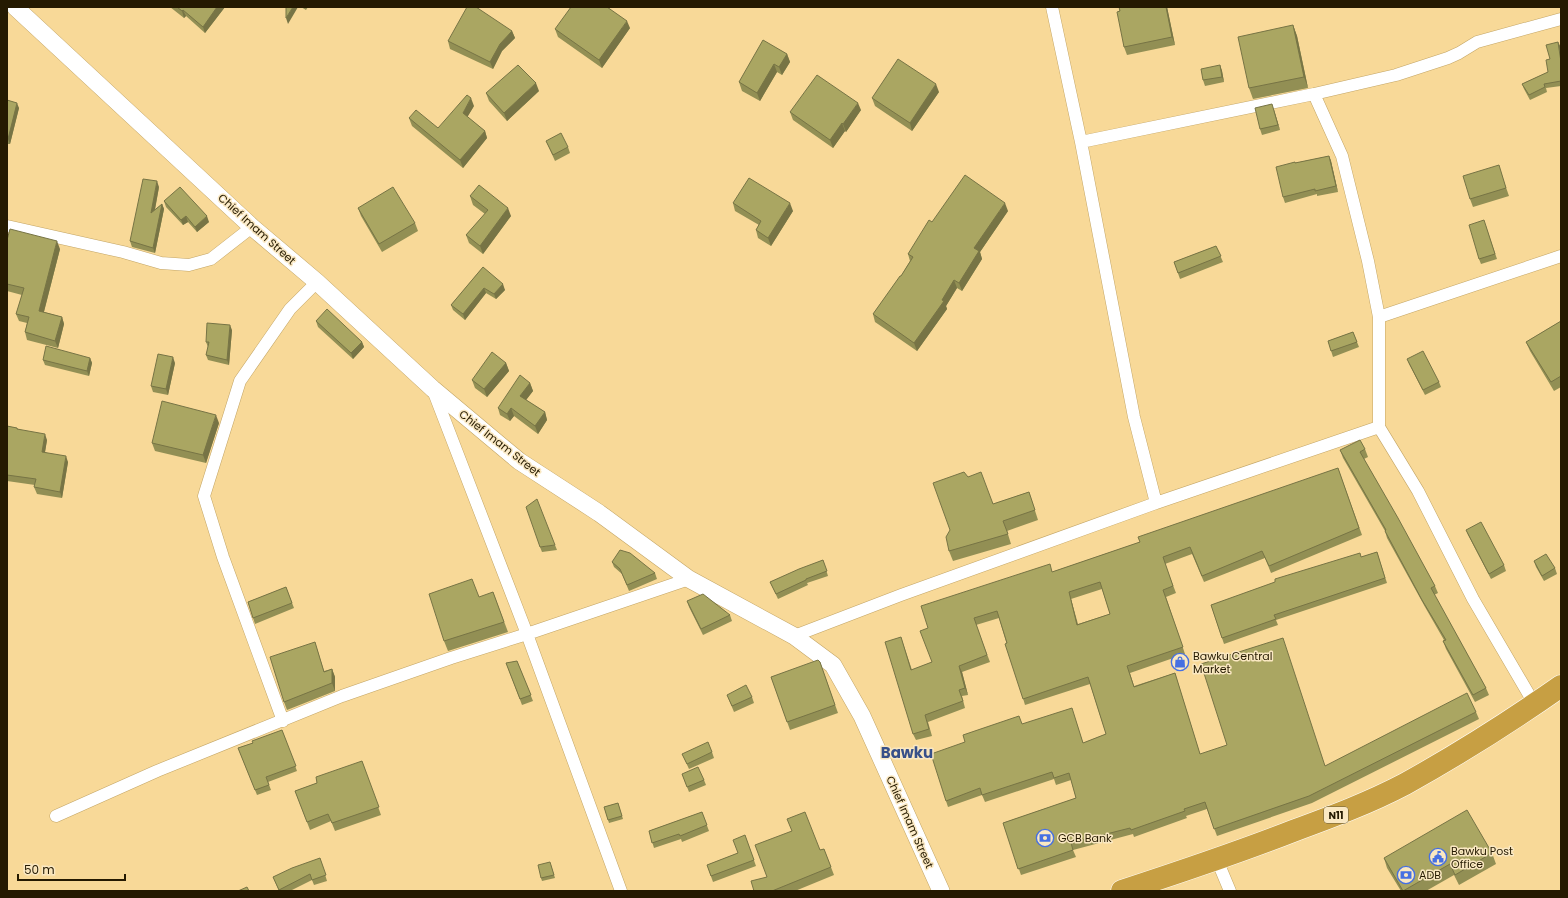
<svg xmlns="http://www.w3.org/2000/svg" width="1568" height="898" viewBox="0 0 1568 898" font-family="Poppins,sans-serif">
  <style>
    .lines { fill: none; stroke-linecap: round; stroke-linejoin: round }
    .street-casing { stroke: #c3a565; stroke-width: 13 }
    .secondary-casing { stroke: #c3a565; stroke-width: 18 }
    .highway-casing { stroke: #fff; stroke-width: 23 }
    .street { stroke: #fff; stroke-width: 12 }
    .secondary { stroke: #fff; stroke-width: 17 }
    .highway { stroke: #c79f43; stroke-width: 22 }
    .wall { fill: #928f54; fill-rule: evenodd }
    .shaded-wall { fill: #777445 }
    .building { fill: #aaa662; stroke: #777445; fill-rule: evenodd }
    .labels { text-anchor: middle; stroke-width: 3; stroke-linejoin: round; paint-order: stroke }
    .shield { fill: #fae8c2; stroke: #65583b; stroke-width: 1 }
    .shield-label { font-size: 10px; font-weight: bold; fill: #251a01 }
    .street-label { font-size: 11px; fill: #251a01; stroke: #fae8c2 }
    .poi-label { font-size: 11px; fill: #251a01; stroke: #fae8c2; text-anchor: start }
    .district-label { font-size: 15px; font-weight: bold; fill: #385089; stroke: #fae8c2 }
  </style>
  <rect width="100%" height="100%" fill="#f8d998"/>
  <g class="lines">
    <defs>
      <path id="street" d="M1314 94 1342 156 1368 261 1379 317V427
        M1081 142 1314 94 1396 75 1448 58 1459 53 1477 42 1561 19
        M7 226 123 252 161 263 189 265 211 259 252 227
        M1379 317 1561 256
        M1156 503 1379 427 1418 491 1473 599 1535 705
        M794 636 901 595 1156 503 1134 417 1081 142 1052 7
        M283 721 223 557 204 496 240 381 290 309 317 282
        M56 816 157 771 342 696 451 658 527 634 433 390
        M1217 860 1230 891
        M621 891 527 634 689 579"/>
      <path id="secondary" d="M15 7 252 227 317 282 433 389 519 461 599 513 689 579 794 636 833 665 862 716 941 891"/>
      <path id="highway" d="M1122 891C1180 872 1237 853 1293 831 1331 817 1369 803 1405 784 1459 754 1511 721 1561 686"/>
    </defs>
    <use href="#street" class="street-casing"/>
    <use href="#secondary" class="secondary-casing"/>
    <use href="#highway" class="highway-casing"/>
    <use href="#street" class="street"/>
    <use href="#secondary" class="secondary"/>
    <use href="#highway" class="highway"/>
  </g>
  <path class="wall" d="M170 7H225L205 33 186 16 184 18Z
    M301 7H308L306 10Z
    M1119 7H1167L1175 45 1127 55 1124 47Z
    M1293 25 1297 36 1308 88 1253 99 1249 88Z
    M630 28 602 68 558 37 555 29Z
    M512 31 515 38 502 51 493 69 450 49 448 41Z
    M1558 42 1560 46 1561 55V86L1546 88 1547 92 1530 100 1524 89 1522 84 1548 72 1550 59Z
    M787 54 790 62 782 75 777 72 760 101 742 91 739 82Z
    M1220 65 1222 71 1224 82 1205 86 1203 80Z
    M539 91 507 121 489 101 486 93Z
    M939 92 912 131 875 106 872 98Z
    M7 100 19 108 10 144H7Z
    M474 106 467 117 485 131 487 138 463 168 412 126 409 118 438 128Z
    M861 110 846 132 845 131 833 148 793 120 790 112Z
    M1274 110 1280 130 1262 135 1260 129Z
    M546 141 568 147 570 153 555 161Z
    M1329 156 1331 161 1338 192 1317 196V194L1285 203 1283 197 1295 163Z
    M1501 173 1509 196 1473 207 1470 199Z
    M159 187 155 210 162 204 164 209 155 253 132 247 130 241Z
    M470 196 511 216 483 254 469 243 466 235 485 214 473 205Z
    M164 201 209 222 197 232 188 222 183 225 166 207Z
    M733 203 793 211 771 246 758 238 756 230 759 225 735 211Z
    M358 208 415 223 418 231 382 252 361 216Z
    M1008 211 980 252 982 259 962 291 957 288 946 306 947 309 917 351 875 322 873 314 901 276 910 261 908 254 932 222Z
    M1486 226 1497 259 1481 264 1479 259Z
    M7 240 60 249 44 312 62 317 64 324 58 348 27 340 25 332 27 323 19 321 16 314 22 295 7 291Z
    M1216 246 1223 262 1180 279 1174 262Z
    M483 267 505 290 496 299 486 293 465 320 453 310 451 305Z
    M316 321 362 342 364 347 353 359 318 327Z
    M1561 321V387L1554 391 1530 351 1526 342Z
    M232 330 229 365 208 360 206 355 208 347 206 342Z
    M1353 332 1359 347 1333 357 1328 341Z
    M90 358 92 363 89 376 45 365 43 360Z
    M1407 359 1439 382 1441 387 1425 395 1409 364Z
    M175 363 168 395 153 392 151 386Z
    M506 363 509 371 487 397 475 388 472 380Z
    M530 383 533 391 526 400 545 412 547 420 538 434 514 416 510 421 500 415 498 408Z
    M219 423 206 463 155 451 152 443Z
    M7 426 17 428 18 429 47 440 45 452 68 462 62 498 37 494 34 487 35 485 7 481Z
    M1365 449 1368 457 1364 459 1435 586 1438 593 1434 595 1486 688 1489 695 1475 702 1446 649 1443 641 1444 640 1425 607 1387 538 1385 531 1343 458 1340 450Z
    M1338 468 1362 535 1271 573 1265 558 1204 582 1192 554 1165 564 1176 593 1166 597 1185 654 1130 673 1134 686 1175 673 1200 754 1325 766 1476 712 1479 719 1312 803 1217 836 1207 809 1186 816 1187 818 1134 837 1133 834 1073 850 1076 857 1021 875 1003 823 1076 798 1071 780 1056 785 1054 779 985 802 982 795 948 807 946 801 1022 724 1074 715 1083 743 1106 734 1090 684 1025 705 999 618 976 625 990 662 962 672 968 695 962 696 965 708 928 722 932 736 916 740 913 734 901 637 912 670 932 662 928 628 1052 572 1140 542ZM1102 589 1110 614 1078 624 1071 599Z
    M968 477 993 504 1029 492 1038 520 1007 531 1011 544 953 561 949 551Z
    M1466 530 1504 565 1506 571 1491 579 1468 535Z
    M555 545 557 550 542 552 540 547Z
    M1377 552 1387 583 1276 620 1278 625 1224 644 1211 605Z
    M823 560 828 576 807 583 808 585 778 599 770 582Z
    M1534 561 1555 568 1557 574 1544 581 1536 567Z
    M612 562 655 573 657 579 629 591 622 574 614 567Z
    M286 587 294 608 255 624 248 602Z
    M493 592 508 632 448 651 444 641Z
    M687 601 730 615 732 621 703 635 689 607Z
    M315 642 324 671 332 669 335 677V691L287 710 284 702Z
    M517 661 533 701 522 705 506 663Z
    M820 662 838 713 790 730 771 677Z
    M727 695 752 697 754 703 734 712Z
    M282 730 297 771 268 782 271 790 257 795 238 748 253 743Z
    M712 752 714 758 689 769 682 754Z
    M362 761 381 815 335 831 331 821 310 830 295 791 317 783Z
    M682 774 704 780 706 785 689 792Z
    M618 803 623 819 609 823 604 807Z
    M702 812 709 831 682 842 681 839 654 848 649 831Z
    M745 835 756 866 713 882 707 865 738 853Z
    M824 849 834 875 795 891H754L820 850Z
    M1492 853 1496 864 1459 885 1454 875 1426 891H1401L1387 868 1384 858Z
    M320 858 327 881 314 885 312 880 290 891H279L273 877Z
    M551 865 555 878 542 881 541 878Z"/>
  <path class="shaded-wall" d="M217 7H225L205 33 203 27Z
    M293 7H298L288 24 286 18Z
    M1166 7H1167L1175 45 1172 37Z
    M183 10 186 16 184 18 182 11Z
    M627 21 630 28 602 68 599 60Z
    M1293 25 1297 36 1308 88 1304 77Z
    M512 31 515 38 502 51 493 69 490 62 500 44Z
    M1558 42 1560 46 1561 55V62Z
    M787 54 790 62 782 75 779 67Z
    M774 64 777 72 760 101 757 93Z
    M1220 65 1222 71 1224 82 1222 77Z
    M536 83 539 91 507 121 504 113Z
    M936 84 939 92 912 131 910 123Z
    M471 98 474 106 465 121 463 113Z
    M17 103 19 108 10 144 8 139Z
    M858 103 861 110 846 132 843 124Z
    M1272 104 1274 110 1280 130 1278 125Z
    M842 123 845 131 833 148 830 140Z
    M485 131 487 138 463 168 460 160Z
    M1329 156 1331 161 1338 192 1336 186Z
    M157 181 159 187 153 219 151 213Z
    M790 203 793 211 771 246 768 238Z
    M1005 203 1008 211 980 252 982 259 962 291 959 283 974 248Z
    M162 204 164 209 155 253 153 248Z
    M508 208 511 216 483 254 480 246Z
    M186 216 188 222 183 225 181 220Z
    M207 216 209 222 197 232 195 227Z
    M57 241 60 249 42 319 39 311Z
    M954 280 957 288 946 306 947 309 917 351 914 343Z
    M503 284 505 290 496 299 494 294Z
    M484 288 486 293 465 320 463 314Z
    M62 317 64 324 58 348 55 341Z
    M230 325 232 330 229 365 227 360Z
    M362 342 364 347 353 359 351 353Z
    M173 357 175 363 168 395 166 389Z
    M90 358 92 363 89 376 87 371Z
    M506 363 509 371 487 397 484 389Z
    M530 383 533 391 523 404 520 396Z
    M511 408 514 416 510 421 507 414Z
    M545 412 547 420 538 434 535 426Z
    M216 415 219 423 206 463 203 455Z
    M45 434 47 440 44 458 42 452Z
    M66 456 68 462 62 498 60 492Z
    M1069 592 1071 599 1079 631 1077 625Z
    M959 666 962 672 968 695 965 688Z
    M332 669 335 677V691L332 683Z"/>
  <path class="building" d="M177 7H217L203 27 183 10 182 11Z
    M286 7H293L286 18Z
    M467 7H476L512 31 500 44 490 62 448 41Z
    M571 7H607L627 21 599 60 555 29Z
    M1119 7H1166L1172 37 1124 47 1117 12 1120 11Z
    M1293 25 1304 77 1249 88 1238 37Z
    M763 40 787 54 779 67 774 64 757 93 739 82Z
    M1558 42 1561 62V81L1544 84 1545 87 1529 95 1522 84 1548 72 1546 60 1550 59 1546 45Z
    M898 59 936 84 910 123 872 98Z
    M518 65 536 83 504 113 486 93Z
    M1220 65 1222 77 1203 80 1201 69Z
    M817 75 858 103 843 124 842 123 830 140 790 112Z
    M467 95 471 98 463 113 485 131 460 160 409 118 416 110 438 128Z
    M7 100 17 103 8 139H7Z
    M1272 104 1278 125 1260 129 1255 108Z
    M561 133 568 147 553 155 546 141Z
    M1329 156 1336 186 1315 191V189L1283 197 1276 167 1295 162V163Z
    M1499 165 1506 188 1470 199 1463 176Z
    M965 175 1005 203 974 248 979 251 959 283 954 280 942 300 944 301 914 343 873 314 900 276H901L913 257 908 254 929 220 932 222Z
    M749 178 790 203 768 238 756 230 761 221 733 203Z
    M143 179 157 181 151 213 162 204 153 248 130 241Z
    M479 185 508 208 480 246 466 235 488 210 470 196Z
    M180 187 207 216 195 227 186 216 181 220 164 201Z
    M393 187 415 223 379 244 358 208Z
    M1484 220 1495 254 1479 259 1469 225Z
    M10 229 57 241 39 311 62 317 55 341 25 332 29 317 16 314 24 288 7 284V240Z
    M1216 246 1221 256 1178 273 1174 262Z
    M483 267 503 284 494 294 484 288 463 314 451 305Z
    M327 309 362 342 351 353 316 321Z
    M1561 321V376L1551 382 1526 342Z
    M207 323 230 325 227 360 206 355 209 342H206Z
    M1353 332 1357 342 1331 351 1328 341Z
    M46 346 90 358 87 371 43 360Z
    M1423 351 1439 382 1423 390 1407 359Z
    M492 352 506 363 484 389 472 380Z
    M158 354 173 357 166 389 151 386Z
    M520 375 530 383 520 396 545 412 535 426 511 408 507 414 498 408Z
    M162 401 216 415 203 455 152 443Z
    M7 426 17 428V429L45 434 42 452 66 456 60 492 34 487 36 479 7 475Z
    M1360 440 1365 449 1360 452 1398 518 1435 586 1431 588 1486 688 1473 695 1443 641 1446 640 1422 600 1385 531 1386 530 1340 450Z
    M1338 468 1359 528 1269 566 1262 551 1202 576 1190 547 1163 557 1173 586 1163 590 1183 647 1127 666 1134 687 1175 673 1200 754 1227 745 1201 664 1283 638 1325 766 1467 693 1476 712 1309 796 1214 829 1205 802 1184 809 1185 811 1131 830 1130 828 1071 843 1073 850 1018 869 1003 823 1076 798 1069 773 1054 778 1052 772 982 795 980 788 946 801 931 754 965 742 963 735 1019 716 1022 724 1072 708 1083 743 1106 734 1088 677 1023 699 1005 644 1007 643 997 611 974 618 987 655 959 666 965 688 959 690 963 701 925 715 929 729 913 734 885 642 901 637 911 670 932 662 920 631 928 628 921 606 1050 564 1052 572 1140 542 1138 537ZM1100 582 1110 614 1077 625 1069 592Z
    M964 472 968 477 981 472 993 504 1029 492 1035 510 1003 521 1008 534 949 551 946 537 950 530 933 483Z
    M537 499 555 545 540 547 526 507Z
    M1481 522 1504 565 1489 574 1466 530Z
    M620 550 630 553 655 573 627 585 620 569 612 562Z
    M1377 552 1385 578 1274 615 1276 619 1222 638 1211 605 1275 582V579L1360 553 1361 557Z
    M1546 554 1555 568 1542 576 1534 561Z
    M823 560 827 571 806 579V580L776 594 770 582 799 569Z
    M472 579 479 597 493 592 504 622 444 641 429 594Z
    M286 587 292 603 253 618 248 602Z
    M703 594 730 615 701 629 687 601Z
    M315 642 324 672 332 669V683L284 702 270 657Z
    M818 660 820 662 835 705 787 722 771 677Z
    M517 661 531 695 520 699 506 663Z
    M746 685 752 697 732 706 727 695Z
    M282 730 296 766 266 777 269 785 255 790 238 748 253 743 252 741Z
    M708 742 712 752 687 764 682 754Z
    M362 761 379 807 332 823 328 814 307 822 295 791 317 783 316 777Z
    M698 767 704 780 687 787 682 774Z
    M618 803 622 816 608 820 604 807Z
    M1467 810 1492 853 1455 875 1450 864 1403 891 1384 858Z
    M702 812 707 825 680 836 679 834 652 843 649 831Z
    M805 812 820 850 824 849 831 867 772 891H754L751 881 767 877 755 845 792 831 787 819Z
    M745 835 754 860 711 876 707 865 738 853 733 840Z
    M320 858 326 875 312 880 310 874 279 890 273 877 292 868Z
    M550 862 554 875 541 878 538 865Z
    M247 887 249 891H238Z"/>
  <defs>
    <symbol id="shop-ring" viewBox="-11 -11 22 22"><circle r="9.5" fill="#fae8c2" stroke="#4670e2" stroke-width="1.5"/><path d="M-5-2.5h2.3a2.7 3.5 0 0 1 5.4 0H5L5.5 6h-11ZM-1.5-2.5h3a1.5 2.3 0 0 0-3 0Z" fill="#4670e2"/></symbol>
    <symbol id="bank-ring" viewBox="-11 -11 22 22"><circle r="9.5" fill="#fae8c2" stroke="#4670e2" stroke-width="1.5"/><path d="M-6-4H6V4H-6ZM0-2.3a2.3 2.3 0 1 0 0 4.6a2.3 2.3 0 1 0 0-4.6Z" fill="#4670e2"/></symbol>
    <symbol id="civic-ring" viewBox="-11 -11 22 22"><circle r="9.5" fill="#fae8c2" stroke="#4670e2" stroke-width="1.5"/><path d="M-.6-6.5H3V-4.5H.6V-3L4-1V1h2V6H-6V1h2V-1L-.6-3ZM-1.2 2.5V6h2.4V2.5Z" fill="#4670e2"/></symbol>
  </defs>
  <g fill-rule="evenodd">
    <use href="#shop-ring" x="1170" y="652" width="20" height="20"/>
    <use href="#bank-ring" x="1035" y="828" width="20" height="20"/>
    <use href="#civic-ring" x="1428" y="847" width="20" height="20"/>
    <use href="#bank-ring" x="1396" y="865" width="20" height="20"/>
  </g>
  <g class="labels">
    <rect class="shield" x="1324" y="807" width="24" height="16" rx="3"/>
    <g class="shield-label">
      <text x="1336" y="819">N11</text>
    </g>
    <g class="street-label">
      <text transform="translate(257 229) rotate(42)" y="4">Chief Imam Street</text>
      <text transform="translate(500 443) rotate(38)" y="4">Chief Imam Street</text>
      <text transform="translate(910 822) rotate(66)" y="4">Chief Imam Street</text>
    </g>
    <g class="poi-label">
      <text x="1193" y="660">Bawku Central<tspan x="1193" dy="13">Market</tspan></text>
      <text x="1058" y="842">GCB Bank</text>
      <text x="1451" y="855">Bawku Post<tspan x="1451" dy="13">Office</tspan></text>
      <text x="1419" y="879">ADB</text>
    </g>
    <g class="district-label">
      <text x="907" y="758">Bawku</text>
    </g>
  </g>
  <rect width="1568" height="898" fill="none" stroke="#251a01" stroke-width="16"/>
  <path d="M18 874v6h107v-6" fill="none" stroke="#251a01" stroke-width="2"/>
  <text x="24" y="874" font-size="12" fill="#251a01" stroke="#fae8c2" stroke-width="3" paint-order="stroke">50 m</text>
</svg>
